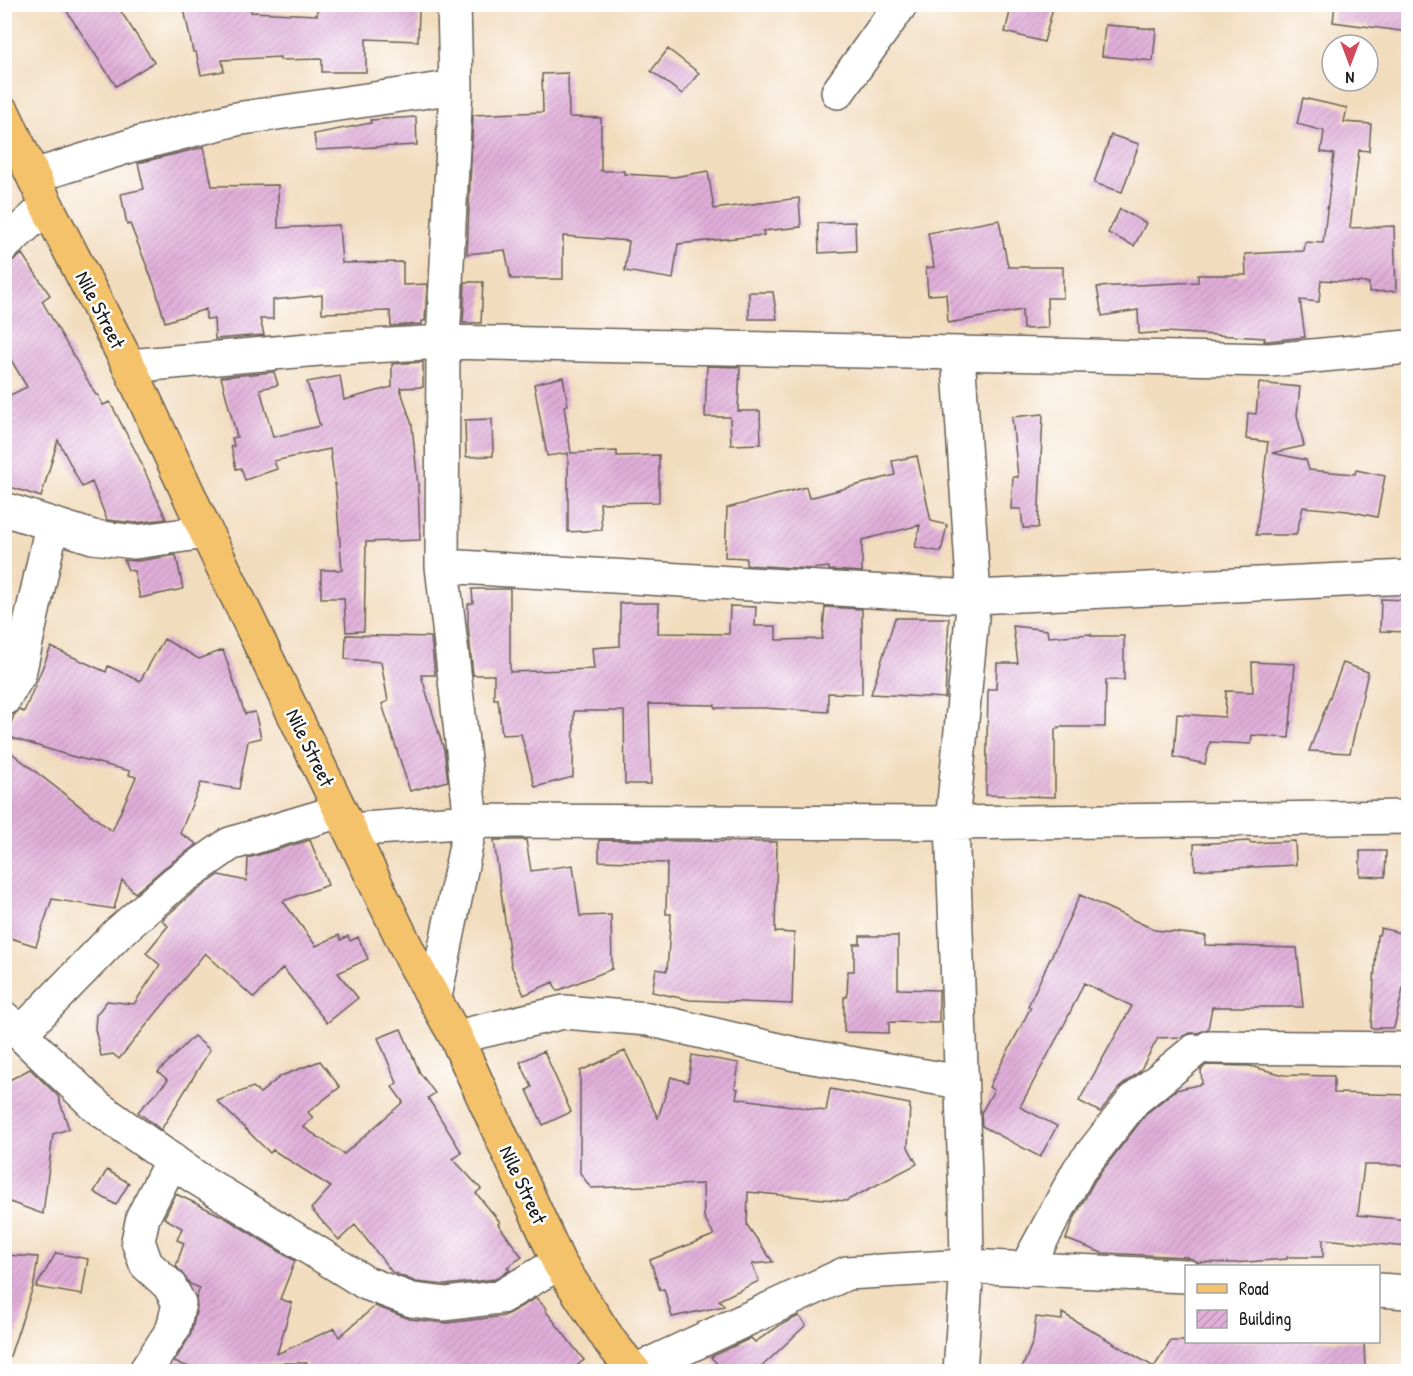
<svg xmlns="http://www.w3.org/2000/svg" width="1413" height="1376" viewBox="0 0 1413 1376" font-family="'Patrick Hand',sans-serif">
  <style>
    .building { fill: url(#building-hatch) }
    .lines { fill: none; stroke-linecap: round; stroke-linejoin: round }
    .minor-casing { stroke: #675f55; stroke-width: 36 }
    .major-casing { stroke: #675f55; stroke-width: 36 }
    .minor { stroke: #fff; stroke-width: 33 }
    .major { stroke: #f4c26a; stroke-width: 33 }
    .labels { text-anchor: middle; stroke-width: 5; stroke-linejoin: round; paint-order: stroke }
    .street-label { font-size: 21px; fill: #1c1c1c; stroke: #fff }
  </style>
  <defs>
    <pattern id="building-hatch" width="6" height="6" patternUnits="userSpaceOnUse" patternTransform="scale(1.5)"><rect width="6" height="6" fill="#e0aed9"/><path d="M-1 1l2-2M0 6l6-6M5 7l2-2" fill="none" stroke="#c095ba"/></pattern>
  </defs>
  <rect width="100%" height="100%" fill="#fff"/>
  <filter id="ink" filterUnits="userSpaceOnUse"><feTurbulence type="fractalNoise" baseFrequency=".0167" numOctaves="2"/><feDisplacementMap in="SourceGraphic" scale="12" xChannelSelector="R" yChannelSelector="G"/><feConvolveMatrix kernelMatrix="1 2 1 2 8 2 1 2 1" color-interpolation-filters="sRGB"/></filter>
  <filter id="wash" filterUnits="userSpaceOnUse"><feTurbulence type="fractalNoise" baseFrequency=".008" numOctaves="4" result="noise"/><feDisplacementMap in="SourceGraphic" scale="24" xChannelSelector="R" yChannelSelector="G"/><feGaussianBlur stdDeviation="1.35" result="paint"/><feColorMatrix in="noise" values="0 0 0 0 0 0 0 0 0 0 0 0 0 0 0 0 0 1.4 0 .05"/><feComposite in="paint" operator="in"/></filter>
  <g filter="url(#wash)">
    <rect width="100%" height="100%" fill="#f2dcbe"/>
    <g id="blocks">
      <path class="building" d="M62 4H116L154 62 116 86Z
        M183 4H251V12L317 15V4H346V9L419 10 418 41 366 39V72H322V59L280 60V57L222 60 224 71 201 75 196 52H193Z
        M1012 4H1054L1044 42 1005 32Z
        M1335 4 1408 7V32L1333 22Z
        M1105 25 1156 29 1153 61 1102 56Z
        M668 49 699 73 682 94 651 71Z
        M568 73 569 117 601 118V171H624V174L674 177 708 171 714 209 799 198 801 227 763 231 764 235 678 244 673 279 625 271 629 241 563 236V279H511L505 250 467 254 473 115 543 112 542 74Z
        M1303 98 1347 108 1344 122 1371 124 1369 151 1359 150 1350 228 1394 226 1396 291 1369 292V283L1321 280 1319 302 1300 300 1305 337 1269 341H1264L1265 338 1166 332 1139 334 1138 310 1102 316 1097 287 1198 282V275H1246L1245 254 1304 251 1305 242 1323 243 1334 154 1321 152 1324 131 1297 124Z
        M416 117 417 145 316 150 314 134 371 123 370 120Z
        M1111 135 1139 144 1122 192 1094 183Z
        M204 147 212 186 278 185V228L339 225 342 263 403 262V285L427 284 425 321H422V324L391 326 390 311 322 313V295L273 300V319H260L264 335 215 339 214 319H206V309L165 322 155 287 130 224 127 225 121 194 144 189 138 163Z
        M1120 209 1146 223 1134 246 1108 233Z
        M999 220 1008 267H1063V298H1047L1048 328 1023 329 1022 310 948 323 946 294 928 295 926 268 934 267 928 233Z
        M855 222 856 251 819 253 818 223Z
        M22 254 50 295 42 301 96 395H98L103 405 110 402 139 458 166 519 135 523 107 520 92 482 82 487 58 440 41 497 4 485V398L27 387 4 348V263L16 259Z
        M465 282H483L481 323H463Z
        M749 292H773L777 319H749Z
        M423 362V387L400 388 412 425 418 486 420 540 366 542 364 631 346 632 344 598H321V570H342L336 492 330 449 274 461 277 469 245 480 241 468 236 469 231 446H234L232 438 237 437 221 377 274 372 278 385 260 389 273 437 320 426 307 382 340 376 344 400 392 387V364Z
        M707 366 740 367 738 411H760L761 444 731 445 730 417H705Z
        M563 377 568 405 564 406 571 453 617 451V456L659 455V502L600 503 602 530 568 532V453L547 456 534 384Z
        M1259 383 1300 387 1297 415 1304 446 1272 453 1306 460 1309 470 1355 474 1356 470 1385 476 1377 517 1348 511 1303 507 1296 535H1256L1268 442 1246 439 1248 413 1256 414Z
        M1043 414 1038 528H1023L1021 509H1011L1013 477H1018L1012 417Z
        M492 419 493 456 466 457 465 420Z
        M917 456 931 521 947 525 941 552 915 547 920 525 862 540V572L829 570V567L811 569 746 565V558L725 557 727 508 806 487 809 498 895 475 892 461Z
        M176 555 183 589 140 598 134 571 128 570 124 560 137 561Z
        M472 589H510V672L594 669 592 648 620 646V603H659L658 633 729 634 730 606 756 607 755 626H776V640L822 639 825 607 862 609V694L828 693V712L763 708H715V705L649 704 651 784H625L624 711H574L573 777 535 787 521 734 502 735 498 699H494V675H473L468 625V604L473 603Z
        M1381 599 1408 600V632L1380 631Z
        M895 618H949L945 698 871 694Z
        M1013 626 1047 630 1048 637 1091 634V636H1124V680H1106L1105 727H1058V729H1055V797L986 795 988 689H996L997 663H1018Z
        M346 635 431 637 435 675H421L444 750 448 781 410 791 382 704 388 701 381 662 345 659Z
        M164 639 199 659 223 650 245 714 255 712 261 738 248 741 239 789 201 783 180 833 197 844 164 868 135 893 122 880 114 909 52 899 36 946 4 936V747L112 831 136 777 129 775 130 771 67 755 6 736 14 715 19 710 24 712 51 647 106 672 108 666 140 681Z
        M1252 662 1295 664 1289 738 1252 735 1251 744 1210 742 1205 764 1174 757 1177 714 1225 717 1226 691 1253 692Z
        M1343 663 1368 672 1350 753 1309 751Z
        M310 840 328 885 283 901 316 946 339 935 341 940 348 936 350 941 358 937 368 959 338 973 358 998 327 1023 283 968 254 998 205 953 119 1059 113 1054 101 1056 95 1029 96 1015 107 1001 134 1004 160 965 146 953 168 926 162 920 188 897 219 875 247 881 248 858Z
        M494 840H526L531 871 573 865 580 916 611 915 612 969 557 991 553 982 524 995 511 965Z
        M599 840 777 842 775 932 794 933 792 1004 690 1000 652 992 656 969 667 971 671 914H666L667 863 599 861Z
        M1250 841V843L1295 841 1296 865 1195 870 1194 844Z
        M1360 851H1386L1385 877 1360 876Z
        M1080 895 1155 930 1206 936 1205 945 1297 948 1303 1007H1212L1208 1029 1198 1033H1190L1181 1037 1158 1038 1140 1071 1119 1088 1100 1112 1079 1101 1132 1006 1084 983 1065 1023 1020 1107 1057 1126 1040 1157 982 1126 981 1113 994 1090 989 1087 1031 1007 1028 1006Z
        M1381 928 1408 935V967L1394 1028H1371L1377 935H1379Z
        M860 936H898V989L939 990V1023L889 1022V1033L844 1032V997H847L848 971H854V944H860Z
        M401 1029 420 1073 435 1093 428 1098 462 1153 453 1159 481 1189 476 1193 500 1222 498 1224 522 1257 507 1267 510 1270 495 1279 445 1285 416 1282 392 1272 355 1225 339 1240 311 1209 331 1187 273 1150 270 1153 217 1101 253 1087 260 1093 281 1076 320 1061 340 1087 308 1112 313 1118 303 1127 344 1154 403 1102 392 1087 397 1083 378 1038Z
        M194 1036 210 1050 161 1130 138 1112 168 1080 158 1072Z
        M544 1051 571 1112 543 1125 527 1090 532 1087 520 1062Z
        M625 1051 658 1118 671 1077 688 1082 692 1055 739 1063 735 1088 738 1089 736 1098 826 1111 830 1089 910 1104 908 1147 917 1164 846 1201 748 1192 747 1225 773 1262 752 1264 759 1281 719 1300 724 1306 672 1317 664 1289 660 1290 650 1260 714 1235 704 1217 703 1184 591 1188 580 1173V1071Z
        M1206 1065 1250 1066 1284 1075 1334 1076V1093L1408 1095V1165H1364L1358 1215 1408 1220V1247L1323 1239V1257H1287V1259L1234 1263 1198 1262 1187 1257 1102 1253 1066 1239 1073 1221 1095 1180 1147 1113 1176 1090 1202 1084 1201 1070Z
        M30 1069 58 1096 69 1129 53 1134 43 1214 4 1200V1083Z
        M107 1170 129 1183 116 1205 94 1192Z
        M176 1194 224 1217 295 1261 280 1299 292 1303 277 1354 335 1328 339 1337 375 1306 410 1319 447 1323 504 1316 536 1298 547 1309 545 1310 584 1360 570 1371H309L307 1363H254V1365H243L245 1371H201L174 1362 191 1334 197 1307 196 1298 200 1288 190 1284 176 1266 184 1243 177 1240 182 1228 164 1218Z
        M56 1253 88 1259 82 1295 36 1287Z
        M4 1255 38 1257 34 1284 9 1359H4Z
        M1062 1313 1154 1367 1171 1341H1364L1365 1371H1021L1033 1341 1036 1317 1062 1320Z
        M799 1316 806 1325 757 1371H723L711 1357 751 1338 755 1342 782 1324Z"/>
    </g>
  </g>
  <g filter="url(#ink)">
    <use href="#blocks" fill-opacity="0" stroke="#675f55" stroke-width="1.5"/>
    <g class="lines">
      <defs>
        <path id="minor" d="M838 92 901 4
          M34 176 133 145 236 119 456 87
          M4 245 47 206
          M958 353 1270 360 1408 347
          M129 366 319 349 443 342 958 353 974 597 952 823 966 1203 967 1266 960 1372
          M4 509 93 537 135 542 206 532
          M442 566 443 342 456 87 454 4
          M4 699 19 674 52 525
          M350 830 471 821 952 823 1408 817
          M435 997 471 821 442 566 974 597 1408 577
          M4 1018 97 1107 195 1177 366 1283 412 1300 445 1304 501 1297 559 1263
          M21 1033 117 934 176 882 230 844 340 811
          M456 1037 564 1012 648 1019 795 1054 960 1082
          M1210 1047 1408 1049
          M1025 1270 1079 1170 1134 1100 1194 1051
          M1378 1290 1408 1292
          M635 1371 847 1273 967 1266 1186 1276
          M145 1372 173 1329 179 1303 169 1285 146 1264 138 1241 143 1217 172 1160"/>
        <path id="major" d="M4 114 47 206 129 366 206 532 414 963 456 1037 559 1263 611 1343 635 1372"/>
      </defs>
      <use href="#minor" class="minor-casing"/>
      <use href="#major" class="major-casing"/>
      <use href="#minor" class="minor"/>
      <use href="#major" class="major"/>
    </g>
  </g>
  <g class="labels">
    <g class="street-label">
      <text transform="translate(100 310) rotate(63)" y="7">Nile Street</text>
      <text transform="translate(310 748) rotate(64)" y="7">Nile Street</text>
      <text transform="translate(523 1185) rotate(65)" y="7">Nile Street</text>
    </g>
  </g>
  <rect width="1413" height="1376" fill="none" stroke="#fff" stroke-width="24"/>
  <rect x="1185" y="1265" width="195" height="78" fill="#ffffff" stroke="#a4a4a4" stroke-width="1.5"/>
  <rect x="1197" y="1284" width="30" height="9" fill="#f4c26a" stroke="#a4a4a4" stroke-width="1.5"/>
  <text x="1239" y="1295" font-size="18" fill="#1c1c1c">Road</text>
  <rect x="1197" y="1310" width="30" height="18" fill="url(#building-hatch)" stroke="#a4a4a4" stroke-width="1.5"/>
  <text x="1239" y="1325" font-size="18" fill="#1c1c1c">Building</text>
  <g transform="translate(1350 63) rotate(180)"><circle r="28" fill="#ffffff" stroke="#a4a4a4" stroke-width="1.5"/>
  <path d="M0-4.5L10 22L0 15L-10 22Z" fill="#d1495b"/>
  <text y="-9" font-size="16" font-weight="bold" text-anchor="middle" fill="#1c1c1c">N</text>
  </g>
</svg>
